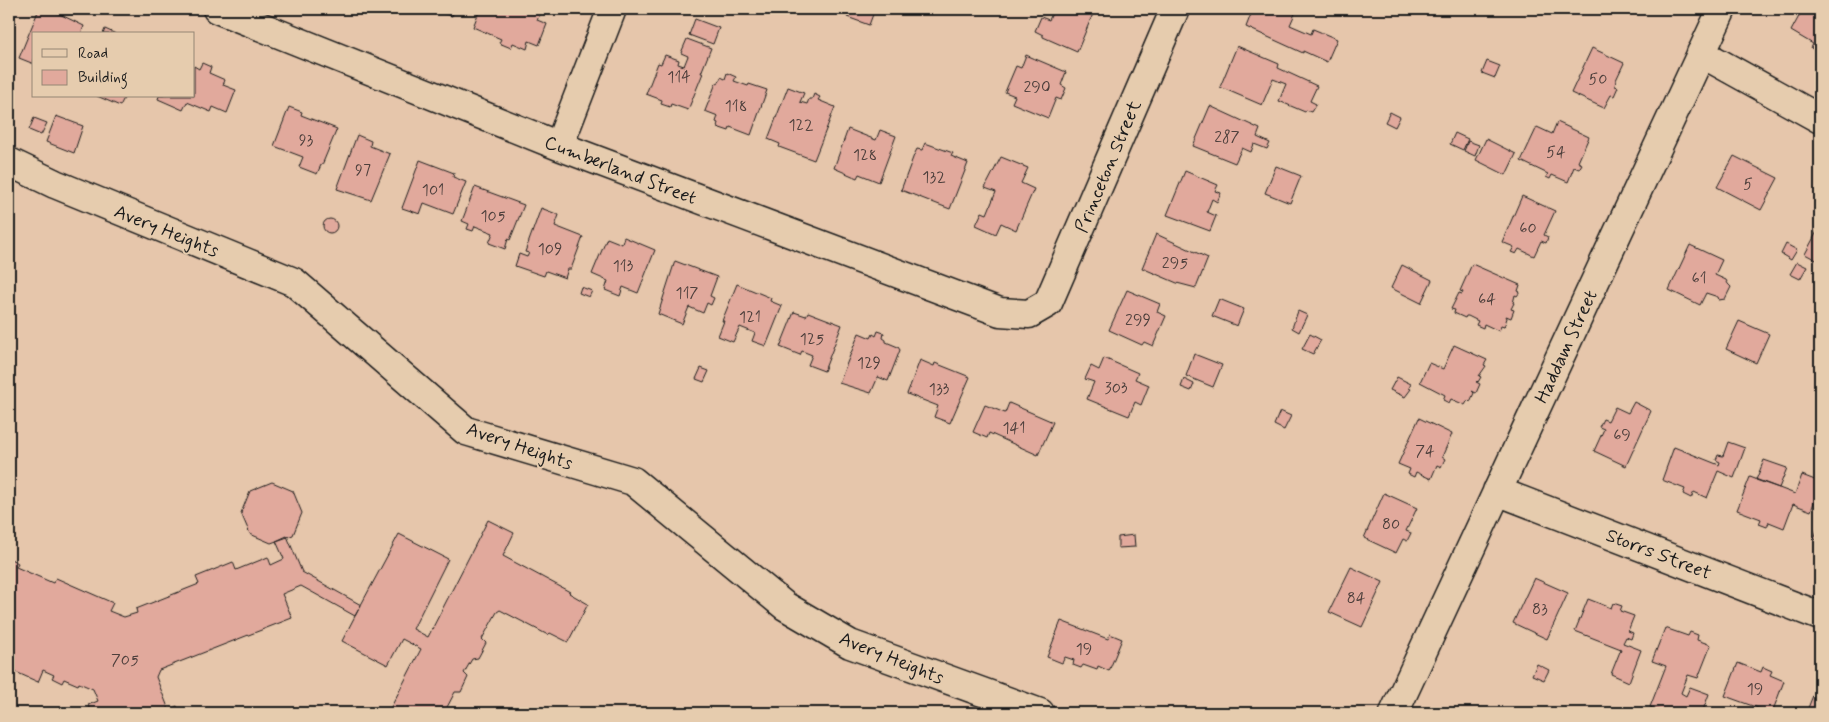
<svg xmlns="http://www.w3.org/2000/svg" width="1829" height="722" viewBox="0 0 1829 722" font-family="Mynerve,sans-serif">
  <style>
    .building { fill: #e1a99c; stroke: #1c1c1c }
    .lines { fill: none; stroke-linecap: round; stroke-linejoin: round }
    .street-casing { stroke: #1c1c1c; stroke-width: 31 }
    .street { stroke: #e6ccae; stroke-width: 28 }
    .labels { text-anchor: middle; stroke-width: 4; stroke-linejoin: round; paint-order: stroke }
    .number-label { font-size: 16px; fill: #4d3f3c }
    .street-label { font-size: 19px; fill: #1c1c1c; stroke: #e6ccae }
  </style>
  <rect width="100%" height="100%" fill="#e6c6ab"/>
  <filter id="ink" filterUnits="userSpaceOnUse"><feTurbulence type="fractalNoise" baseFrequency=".02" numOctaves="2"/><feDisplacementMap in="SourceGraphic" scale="10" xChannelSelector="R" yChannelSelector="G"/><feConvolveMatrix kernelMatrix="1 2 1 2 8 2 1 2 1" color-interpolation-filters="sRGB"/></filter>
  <g filter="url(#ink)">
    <path class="building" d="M9 9H15L9 21Z
      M39 9H49L84 26 81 34H34V64L19 58Z
      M427 9H455L452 16Z
      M480 9H523L540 15 537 20 547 24 539 45 529 41 527 49 513 43 511 48 499 43 501 39 473 27Z
      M850 9H875L869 25 847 17Z
      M1054 9H1095L1077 52 1043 37V35L1035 31 1041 17 1049 20Z
      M1253 9H1297L1290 25 1311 34 1313 29 1337 39 1327 62 1303 51V53L1246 27Z
      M1803 9H1820V47L1818 52 1811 48 1813 44 1791 31Z
      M695 19 719 28 713 44 689 35Z
      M105 29 116 34H103Z
      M687 39 711 48 701 73H703L688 110 671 104 670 107 661 104 662 100 646 94 658 63 661 64 665 55 679 60 678 64 684 66 688 56 681 53Z
      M1237 46 1279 64 1278 68 1317 86 1310 101 1316 104 1311 112 1306 110 1305 112 1279 101 1286 84 1273 79 1262 105 1220 87Z
      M1592 48 1624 63 1616 80 1615 86 1618 87 1614 96 1611 95 1604 108 1571 93Z
      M1026 55 1066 72 1061 85 1066 88 1061 100 1056 98 1048 118 1012 103 1015 96 1005 92 1016 66 1021 68Z
      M1487 61 1500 66 1495 78 1482 73Z
      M202 63 211 67 209 73 225 80 223 85 236 90 227 113 213 107 211 112 187 102 183 110 158 99 159 96H194V66L199 69Z
      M727 73 736 77 734 81 748 86 749 84 767 90 751 135 730 127 729 131 717 127 718 123 716 122 718 116 705 111 716 83 718 84 721 77 725 79Z
      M788 87 804 93 800 102 807 104 809 99H812L814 94 820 97 818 100 835 107 814 160 779 147 780 144 768 139Z
      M97 96H125L120 106Z
      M1210 106 1260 129 1257 137 1270 143 1267 149 1254 144 1251 152 1242 148 1235 163 1193 146Z
      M289 107 302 112 301 115 337 129 322 165H321L317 174 299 167 303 157 274 146Z
      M1390 112 1400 117 1395 127 1385 122Z
      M56 116 83 126 74 153 46 142Z
      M34 118 47 123 41 135 29 130Z
      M1557 122 1589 137 1578 162 1582 164 1579 169 1574 167 1568 182 1552 175 1550 179 1546 177 1548 174 1521 161 1537 127 1552 134Z
      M848 129 876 140 880 130 896 136 879 182 859 174 857 178 834 168Z
      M1455 133 1468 139 1463 150 1450 144Z
      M357 135 371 141 370 146 390 154 371 200 337 189Z
      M1486 139 1516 154 1506 175 1476 160Z
      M1468 141 1479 145 1475 156 1464 151Z
      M925 143 953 153 951 156 968 163 950 209 901 190 914 155 917 149 922 150Z
      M1734 156 1778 178 1761 210 1717 187Z
      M1001 157 1028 168 1021 183 1034 189 1016 230 1001 223 996 234 976 225 982 212 987 214 996 192 985 188Z
      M420 160 454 173 453 177 466 182 453 214 424 203 420 214 402 208Z
      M1276 166 1301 176 1290 203 1265 193Z
      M1185 171 1218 185 1215 191 1221 193 1217 202 1212 199 1207 212 1216 216 1210 231 1167 215Z
      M475 187 524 205 510 240 508 239 505 249 489 243 493 233 475 226 473 231 467 229 469 224 462 221Z
      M1522 196 1555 211 1544 235 1548 237 1546 243 1541 241 1534 256 1519 249 1516 254 1511 252 1514 247 1502 242Z
      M541 208 559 215 555 226 583 237 571 269H568L565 278 546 271 544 276 515 266 519 254 527 257 529 253 525 252Z
      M323 226a7 7 0 1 1 14 0a7 7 0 1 1-14 0Z
      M1820 226V262L1805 254Z
      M1156 234 1208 258 1196 288 1177 283 1142 268Z
      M624 237 655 250 638 293 623 287 620 296 605 290 608 281 592 274 607 238 622 244Z
      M1786 244 1797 250 1791 260 1781 254Z
      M1690 245 1722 260 1715 275 1726 280 1728 284 1731 287 1725 299 1719 300 1718 297 1706 293 1700 305 1669 290Z
      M675 261 717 277 710 296 714 298 711 305 707 303 703 313 689 307 682 324 658 314Z
      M1797 262 1807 267 1800 279 1790 274Z
      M1472 264 1520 285 1518 291 1520 292 1517 296 1515 295 1513 303H1514L1511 309 1514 310 1511 318 1506 316 1507 318 1504 327 1501 326 1499 331 1484 324 1483 328 1476 325 1478 321 1468 316H1466L1465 318 1454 313 1455 310 1451 309 1459 293 1462 294 1463 292 1460 291Z
      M1402 265 1432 280 1421 303 1391 288Z
      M737 284 771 298 770 301 782 306 766 346 752 341 755 333 740 327 733 342 718 336 724 321H722Z
      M581 287 592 291 589 297 579 293Z
      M1127 290 1160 304 1157 312 1166 316 1153 346 1144 342 1142 345 1109 330Z
      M1219 299 1244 309 1237 326 1212 316Z
      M1298 311 1307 315 1299 332 1292 328Z
      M794 312 806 316 808 312 842 325 824 371 808 365 812 355 802 351 800 355 780 347Z
      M1739 321 1769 334 1756 363 1726 349Z
      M878 331 884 333 883 338 886 340V342L898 347 900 350 888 381 878 377 871 393 839 383 859 333 871 338 873 334 876 336Z
      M1310 334 1321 340 1313 354 1302 349Z
      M1454 345 1487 360 1484 365 1486 366 1479 376 1481 377 1478 382 1477 381 1476 382 1480 384 1476 393 1472 391 1474 393 1470 402 1468 400 1465 405 1451 399 1449 403 1443 400 1445 395 1420 382 1429 363 1443 369Z
      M1194 354 1222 365 1213 387 1186 376Z
      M1104 358 1138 373 1135 379 1149 385 1141 405 1135 402 1129 416 1087 399 1094 382 1085 379 1091 366 1099 370Z
      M920 360 934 366 935 363 970 377 950 423 934 417 938 406 907 394Z
      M701 368 709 371 704 382 696 379Z
      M1397 377 1411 384 1409 388 1411 389 1405 397 1390 390Z
      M1184 379 1194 384 1191 391 1181 387Z
      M1634 402 1651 411 1626 466 1594 451 1604 429 1599 427 1603 419 1608 421 1615 407 1628 413Z
      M1009 403 1053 422 1038 455 989 433 987 438 973 432 985 405 1005 413Z
      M1280 411 1291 416 1284 430 1274 425Z
      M1419 418 1452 434 1442 457 1445 459 1441 467 1437 465 1431 479 1416 472 1414 477 1408 474 1410 469 1398 464Z
      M1728 442 1745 448 1734 478 1718 471 1707 498 1694 492 1691 498 1683 494 1685 489 1662 480 1674 447 1719 465 1720 462 1716 460 1718 455 1723 456Z
      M1764 460 1787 468 1779 488 1756 480Z
      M1802 475 1820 482V485L1811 511 1793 504 1784 528 1769 522 1767 527 1759 524 1761 519 1737 510 1750 477 1795 494Z
      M272 482 293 491 302 513 293 535 271 543 250 534 241 513 250 491Z
      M1384 493 1417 508 1406 531 1411 533 1407 541 1403 539 1396 553 1364 538Z
      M488 520 514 533 503 556 570 592 569 593 588 604 568 642 550 633 548 635 500 610 497 612 482 639 486 643 478 658 472 659 464 673 468 677 461 692H455L444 713H388L421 649 402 639 388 665 342 641 355 616 399 534 448 559 413 629 428 637Z
      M1820 522V541L1814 539Z
      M1134 535 1135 547 1118 548V537Z
      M287 536 302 572 361 605 355 616 301 586 282 594 292 618 159 670 156 677 169 710 177 706 180 713H91L88 705 98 701 93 689 79 683 78 685 64 679 62 683 52 678 54 675 43 670 38 682 9 669V558L18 563 16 567 53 583 56 578 113 603 109 611 124 617 137 613 136 609 199 584 196 577 233 562 236 570 268 557 271 565 284 559 276 541Z
      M1351 567 1383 582 1362 627 1329 612Z
      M1534 578 1568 593 1547 639 1513 623Z
      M1588 599 1611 608 1613 603 1622 606 1620 611 1634 616 1628 631 1633 633 1631 639 1626 637 1623 643 1641 650 1629 682 1611 674 1621 649 1575 631Z
      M1061 621 1108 639 1110 634 1122 639 1109 671 1098 666 1097 670 1083 665 1081 668 1073 665 1074 660 1065 657 1062 663 1047 657Z
      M1665 628 1688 636 1690 632 1698 635 1697 640 1711 645 1698 678 1688 675 1681 693 1686 696 1690 687 1709 694 1702 713H1666L1650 707 1666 666 1652 661Z
      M1738 663 1761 672 1763 667 1772 671 1770 675 1784 681 1772 713 1725 696Z
      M1537 664 1549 670 1544 680 1532 675Z
      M1814 693 1820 695V713H1806Z"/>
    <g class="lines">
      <defs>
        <path id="street" d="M217 9 559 146 1000 312 1029 314 1048 303 1175 9
          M1701 53 1820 119
          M559 146 612 9
          M9 162 55 184 294 282 466 431 633 481 785 606 850 644 1040 713
          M1497 491 1820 616
          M1394 713 1722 9"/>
      </defs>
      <use href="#street" class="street-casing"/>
      <use href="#street" class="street"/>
    </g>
  </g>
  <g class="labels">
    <g class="number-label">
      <text x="679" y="82">114</text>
      <text x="1598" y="84">50</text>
      <text x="1037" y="92">290</text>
      <text x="736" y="111">118</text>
      <text x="801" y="130">122</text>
      <text x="1227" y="142">287</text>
      <text x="306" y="145">93</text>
      <text x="1556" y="157">54</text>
      <text x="865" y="160">128</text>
      <text x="363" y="175">97</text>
      <text x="934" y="182">132</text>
      <text x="1748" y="189">5</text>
      <text x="433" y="195">101</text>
      <text x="493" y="221">105</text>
      <text x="1528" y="233">60</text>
      <text x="550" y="254">109</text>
      <text x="1175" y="268">295</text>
      <text x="623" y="271">113</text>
      <text x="1699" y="283">61</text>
      <text x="687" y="298">117</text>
      <text x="1487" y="304">64</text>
      <text x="750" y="322">121</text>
      <text x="1138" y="325">299</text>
      <text x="812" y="344">125</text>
      <text x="869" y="368">129</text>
      <text x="1116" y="393">303</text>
      <text x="939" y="394">133</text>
      <text x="1014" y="433">141</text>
      <text x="1622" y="440">69</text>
      <text x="1425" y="456">74</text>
      <text x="1391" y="529">80</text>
      <text x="1356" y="603">84</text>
      <text x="1540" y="614">83</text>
      <text x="1084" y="654">19</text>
      <text x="125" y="665">705</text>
      <text x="1755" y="694">19</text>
    </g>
    <g class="street-label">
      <text transform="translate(1107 166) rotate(-67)" y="7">Princeton Street</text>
      <text transform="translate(621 169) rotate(21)" y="7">Cumberland Street</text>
      <text transform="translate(167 230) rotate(22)" y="7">Avery Heights</text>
      <text transform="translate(1565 346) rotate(-65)" y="7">Haddam Street</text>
      <text transform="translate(520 445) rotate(19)" y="7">Avery Heights</text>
      <text transform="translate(1659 553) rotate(21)" y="7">Storrs Street</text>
      <text transform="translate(892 657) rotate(22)" y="7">Avery Heights</text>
    </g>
  </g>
  <rect width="1829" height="722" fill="none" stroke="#e6ccae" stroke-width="30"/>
  <rect x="15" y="15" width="1799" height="692" fill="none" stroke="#1c1c1c" stroke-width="2" filter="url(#ink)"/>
  <rect x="32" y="32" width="162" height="65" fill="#e6ccae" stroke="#958674"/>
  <rect x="42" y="49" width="25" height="8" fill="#e6ccae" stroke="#958674"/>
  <text x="78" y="58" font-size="15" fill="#1c1c1c">Road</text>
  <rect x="42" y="70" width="25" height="15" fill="#e1a99c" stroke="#958674"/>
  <text x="78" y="82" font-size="15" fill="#1c1c1c">Building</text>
</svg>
